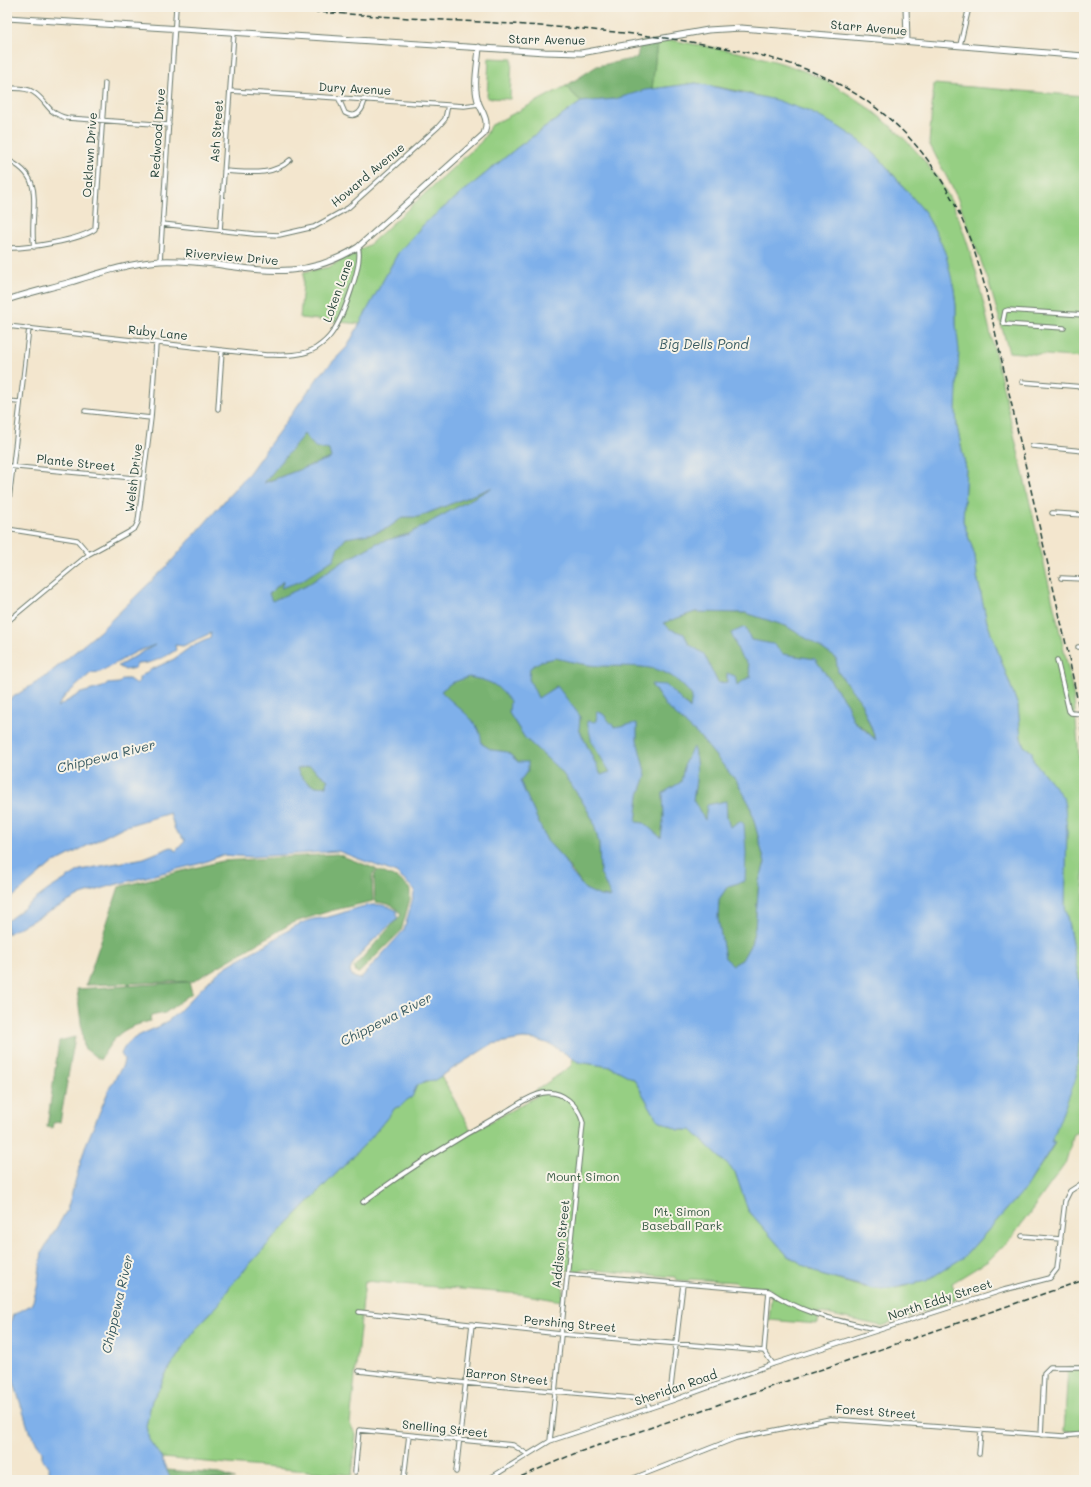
<svg xmlns="http://www.w3.org/2000/svg" width="1091" height="1487" viewBox="0 0 1091 1487" font-family="Mali,sans-serif">
  <style>
    .green { fill: #96cf83; stroke: #5a865c }
    .forest { fill: #78b271; stroke: #4c7852 }
    .water { fill: #7fb0ea; stroke: #4f768f; fill-rule: evenodd }
    .lines { fill: none; stroke-linecap: round; stroke-linejoin: round }
    .street-casing { stroke: #69786a; stroke-width: 5.5 }
    .secondary-casing { stroke: #69786a; stroke-width: 7 }
    .street { stroke: #fff; stroke-width: 3.5 }
    .secondary { stroke: #fff; stroke-width: 5 }
    .rail { stroke: #1f3d34; stroke-width: 1.5; stroke-dasharray: 6 3; stroke-linecap: butt }
    .labels { text-anchor: middle; stroke-width: 4; stroke-linejoin: round; paint-order: stroke }
    .street-label { font-size: 12px; fill: #1f3d34; stroke: #f7f3e8 }
    .park-label { font-size: 12px; fill: #375a44; stroke: #f7f3e8 }
    .water-label { font-size: 13px; font-style: italic; fill: #375a62; stroke: #f7f3e8 }
  </style>
  <rect width="100%" height="100%" fill="#f7f3e8"/>
  <filter id="ink" filterUnits="userSpaceOnUse"><feTurbulence type="fractalNoise" baseFrequency=".025" numOctaves="2"/><feDisplacementMap in="SourceGraphic" scale="8" xChannelSelector="R" yChannelSelector="G"/><feConvolveMatrix kernelMatrix="1 2 1 2 8 2 1 2 1" color-interpolation-filters="sRGB"/></filter>
  <filter id="wash" filterUnits="userSpaceOnUse"><feTurbulence type="fractalNoise" baseFrequency=".012" numOctaves="4" result="noise"/><feDisplacementMap in="SourceGraphic" scale="16" xChannelSelector="R" yChannelSelector="G"/><feGaussianBlur stdDeviation="0.9" result="paint"/><feColorMatrix in="noise" values="0 0 0 0 0 0 0 0 0 0 0 0 0 0 0 0 0 1.4 0 .05"/><feComposite in="paint" operator="in"/></filter>
  <g filter="url(#wash)">
    <rect width="100%" height="100%" fill="#f3e6ce"/>
    <path class="green" d="M672 40C712 48 754 53 793 67 853 87 924 145 952 203 962 225 969 248 976 271L1068 667 1074 699 1084 813V1130L1074 1134 1065 1164 1013 1236 988 1261 952 1283 957 1300 882 1326 818 1312 817 1324 769 1320 772 1290 763 1287 738 1285 735 1282 690 1279 688 1281 677 1280 675 1277 582 1269 579 1271 565 1270 562 1301 520 1294 365 1281 350 1424 356 1435 352 1475 162 1458 149 1440 146 1426 152 1400 160 1387 165 1375 196 1328 219 1304 231 1285 276 1235 370 1139 395 1108 401 1106 407 1100 412 1097 417 1085C425 1081 433 1081 441 1076L472 1132 537 1096 534 1092 571 1066 573 1058 578 1062 611 1067 634 1079 657 1119 678 1130H691L730 1167 735 1172 748 1210 787 1255 821 1275 862 1287 890 1289 906 1286 964 1257 1026 1188 1055 1143 1051 1144 1083 1001 1065 906 1067 832 1057 790 1033 760 1032 752 1024 746 1021 738 1018 706 987 622 977 576 975 556 963 521 966 468 957 427 956 410V306L954 289 938 236 924 211 879 158 860 141 810 112 744 92 696 83 652 89 657 42Z
      M489 58 512 59 510 99 487 98Z
      M934 84 1084 96V358L1009 352 988 280 957 197 929 143Z
      M566 86 581 102 518 147 425 223 398 253 360 324 300 318 304 272 329 267 370 244 481 142 487 133 490 126Z
      M1084 1367V1431L1064 1432 1068 1368Z"/>
    <path class="forest" d="M640 42H657L652 89 615 99 581 102 566 86 597 66 637 58Z
      M304 433 315 447 329 450 331 458 263 483Z
      M496 486 409 534 377 543 337 565 306 586 272 602 269 594 285 580 282 588 337 549 346 538 375 533 388 528 403 517H418Z
      M695 612 746 613 786 626 814 643 836 658 838 672 861 702 876 741 865 729 853 720 847 704 815 659 783 654 772 644 751 640 745 627 732 633 740 655 748 664 751 676 736 686 727 673V682L718 683 704 655 689 644 684 634 670 629 663 623Z
      M556 658C572 662 588 666 604 666 643 667 666 662 692 696L691 709 666 686 651 685 666 706 700 737 737 782 750 805 765 863 759 881 755 928 751 944 742 960 733 965 725 959 718 918 719 899 728 886 745 881 727 818 726 801 707 805 705 821 693 800C696 782 699 765 693 748L685 762 681 782 663 793 664 816 661 839 644 823 636 822 639 795 646 776 637 740V724L614 727 603 714 597 711 596 722 610 772 601 775 579 729 580 716 556 686 538 699 529 679V668L541 661Z
      M469 677C493 682 495 683 511 701L509 713 525 738 561 771 581 799 593 820 599 843 600 872 612 897 600 896 585 889 562 857 547 841 520 781 528 770 507 752 492 750 482 744C481 740 481 735 479 731 472 715 452 704 441 691L451 683Z
      M310 766 328 780 327 786C314 789 302 781 297 769Z
      M337 854 376 869 372 876 373 901 330 911 292 923 194 981 86 985 119 887 222 861Z
      M377 870 399 879 410 889V899L401 931 359 973H356L354 967 401 915C395 904 386 903 375 902L374 877Z
      M189 982 192 993 165 1013 151 1016 150 1021C120 1029 116 1034 100 1060L84 1048 77 989Z
      M75 1037 60 1122 53 1123 52 1128 47 1127 59 1041Z
      M166 1470 220 1474 235 1479 171 1480Z"/>
    <path class="water" d="M696 83 776 100 810 112 839 127 860 141 879 158 924 211 938 236 946 255 954 289 956 306V324L959 350 956 410 957 427 966 468 963 521 975 556 977 576 987 622 1018 706 1021 738 1024 746 1032 752 1033 760 1063 797 1065 806 1067 832 1065 906 1083 1001 1076 1078 1051 1143 1055 1142 1026 1188 964 1257 926 1281 890 1289H874L821 1275 787 1255 748 1210 735 1172 691 1130H678L657 1119 634 1079 611 1067 578 1062 552 1045 537 1040 523 1039 492 1044 435 1080 426 1081 417 1085 412 1097 407 1100 401 1106 395 1108 370 1139 276 1235 231 1285 219 1304 196 1328 165 1375 160 1387 152 1400 146 1426 149 1440 161 1457 171 1480H50L49 1468 42 1458V1451L29 1431 8 1363 7 1331 13 1315 31 1305 33 1301 37 1288 42 1252 67 1210 85 1147 110 1087 123 1065 124 1059 121 1054C129 1033 153 1033 169 1020 190 1003 205 981 227 966 240 958 254 951 267 944 280 936 293 926 307 921 313 918 321 919 328 917 351 912 375 896 397 911V919C383 932 356 953 350 971L353 977 360 979 404 930 415 890 396 873 338 851 251 857 222 855 202 863 114 885 81 895 7 934V921L48 890 80 870 144 858 171 847 176 851 185 841 175 830 170 813 123 827 50 865 7 902V701L45 677 99 632 167 566 249 473 319 376 347 347 398 253 425 223 518 147 581 102 615 99 645 90ZM304 434 315 447 329 450 331 458 264 483ZM493 487 409 534 377 543 337 565 306 586 272 601 269 594 284 580 281 588 301 581 334 559 337 549 346 538 374 533 388 528 403 517H418ZM695 612 746 613 786 626 814 643 836 658 838 672 861 702 876 740 853 720 847 704 815 659 783 654 773 644 751 640 745 627 731 633 740 655 748 664 751 676 737 685 735 676 727 673V682L718 683 704 654 689 644 684 634 670 629 663 623ZM211 633 210 638 189 648 174 659 148 671 139 678V681L136 684 129 679H123L119 683 106 684 103 687 81 693 57 707 65 696 91 673 100 672 136 652 155 645 118 666 125 670 135 668 137 664C151 664 164 658 176 650L175 645 183 646ZM556 658C572 662 588 666 604 666 643 667 666 662 692 696L690 709 666 685 651 684 666 706 700 737 737 782 750 805 765 863 759 881 755 928 751 944 742 960 733 965 725 958 718 918 719 899 728 886 745 881 746 853 744 824 740 821 730 827 727 818 726 801 707 805 705 820 693 800C696 782 699 765 693 747L685 762 681 782 663 793 664 816 661 838 644 823 636 822 639 795 646 776 637 740V723L614 727 603 714 597 711 596 722 587 721 592 743 610 772 601 775 579 729 580 716 557 686 538 698 529 679 530 668 541 661ZM469 677C493 682 495 683 510 701L509 713 525 738 561 771 581 799 593 820 599 843 600 872 611 897 600 896 585 889 571 872 562 857 547 841 520 781 528 770V762H518L507 752 492 750 482 744C481 740 481 735 479 731 472 715 452 704 441 691L451 683ZM310 766 328 780 327 786C314 789 301 781 297 769Z"/>
  </g>
  <g filter="url(#ink)">
    <g class="lines">
      <defs>
        <path id="street" d="M960 45 969 7
          M7 88C15 89 25 87 33 92 48 101 46 113 67 118L169 125
          M230 91 464 106 479 104
          M339 99 345 113C357 120 363 110 365 99
          M7 160C49 178 28 211 34 247
          M224 171C247 172 272 177 290 160
          M162 224 254 234 279 235 314 227 348 208 438 127 445 119 448 105
          M220 230 234 32
          M7 248C25 249 81 240 95 229L105 83
          M160 261 176 7
          M7 326 266 355C282 355 301 357 316 348 322 344 328 339 332 333 342 319 364 263 358 247
          M1064 328 1004 324 1003 321 1005 311 1008 310 1084 315
          M1022 382 1084 387
          M7 401 19 402
          M218 409 222 350
          M85 411 151 418
          M1032 446 1084 451
          M7 466 144 479
          M1052 513 1084 515
          M7 517 29 328
          M7 529 77 540 89 554
          M1061 578 1084 579
          M7 622 89 554 129 532 135 528 138 522 151 418 156 344
          M1078 647H1084
          M1057 660 1069 711 1071 713 1084 714
          M363 1202C408 1169 456 1139 505 1112 516 1106 530 1095 543 1093 563 1090 578 1105 583 1123L550 1441
          M1022 1236 1061 1239
          M568 1274 769 1291C804 1315 839 1320 879 1330
          M359 1312 561 1334 764 1351 773 1364
          M764 1351 769 1291
          M359 1371 465 1383 643 1399 646 1401 650 1408
          M671 1401 670 1395 683 1284
          M1041 1435 1044 1373 1050 1367H1084
          M979 1454 981 1430
          M355 1472 359 1430 513 1445 527 1454
          M456 1472 472 1324
          M404 1478 409 1435
          M487 1480 550 1441 671 1401 773 1364 1004 1290 1050 1278 1057 1269 1065 1201 1070 1191 1084 1182
          M629 1480 736 1438 830 1419 1063 1436 1084 1434"/>
        <path id="secondary" d="M906 7 907 41
          M7 18 545 52 581 53 708 30 741 28 1084 56
          M7 300C28 293 50 288 71 282 100 273 130 263 160 261 234 258 287 292 358 247L484 134C489 121 484 115 479 104 472 86 478 65 479 47"/>
      </defs>
      <use href="#street" class="street-casing"/>
      <use href="#secondary" class="secondary-casing"/>
      <use href="#street" class="street"/>
      <use href="#secondary" class="secondary"/>
      <path class="rail" d="M241 7C321 12 400 18 480 22 556 27 633 31 708 45 762 54 813 66 859 96 930 142 964 208 985 287L1068 653 1080 713 1084 757
        M513 1480 576 1453 1084 1280"/>
    </g>
  </g>
  <g class="labels">
    <g class="street-label">
      <text transform="translate(869 28) rotate(5)" y="4">Starr Avenue</text>
      <text transform="translate(547 40) rotate(1)" y="4">Starr Avenue</text>
      <text transform="translate(355 89) rotate(3)" y="4">Dury Avenue</text>
      <text transform="translate(217 131) rotate(-86)" y="4">Ash Street</text>
      <text transform="translate(158 133) rotate(-86)" y="4">Redwood Drive</text>
      <text transform="translate(90 155) rotate(-86)" y="4">Oaklawn Drive</text>
      <text transform="translate(368 175) rotate(-40)" y="4">Howard Avenue</text>
      <text transform="translate(232 257) rotate(5)" y="4">Riverview Drive</text>
      <text transform="translate(338 291) rotate(-70)" y="4">Loken Lane</text>
      <text transform="translate(158 333) rotate(6)" y="4">Ruby Lane</text>
      <text transform="translate(76 463) rotate(6)" y="4">Plante Street</text>
      <text transform="translate(134 478) rotate(-83)" y="4">Welsh Drive</text>
      <text transform="translate(561 1244) rotate(-84)" y="4">Addison Street</text>
      <text transform="translate(940 1300) rotate(-18)" y="4">North Eddy Street</text>
      <text transform="translate(570 1324) rotate(5)" y="4">Pershing Street</text>
      <text transform="translate(507 1377) rotate(6)" y="4">Barron Street</text>
      <text transform="translate(676 1388) rotate(-19)" y="4">Sheridan Road</text>
      <text transform="translate(876 1412) rotate(4)" y="4">Forest Street</text>
      <text transform="translate(445 1429) rotate(6)" y="4">Snelling Street</text>
    </g>
    <g class="park-label">
      <text x="583" y="1181">Mount Simon</text>
      <text x="682" y="1216">Mt. Simon<tspan x="682" dy="14">Baseball Park</tspan></text>
    </g>
    <g class="water-label">
      <text x="704" y="349">Big Dells Pond</text>
      <text transform="translate(106 756) rotate(-14)" y="5">Chippewa River</text>
      <text transform="translate(386 1019) rotate(-27)" y="5">Chippewa River</text>
      <text transform="translate(117 1304) rotate(-77)" y="5">Chippewa River</text>
    </g>
  </g>
  <rect width="1091" height="1487" fill="none" stroke="#f7f3e8" stroke-width="24"/>
</svg>
